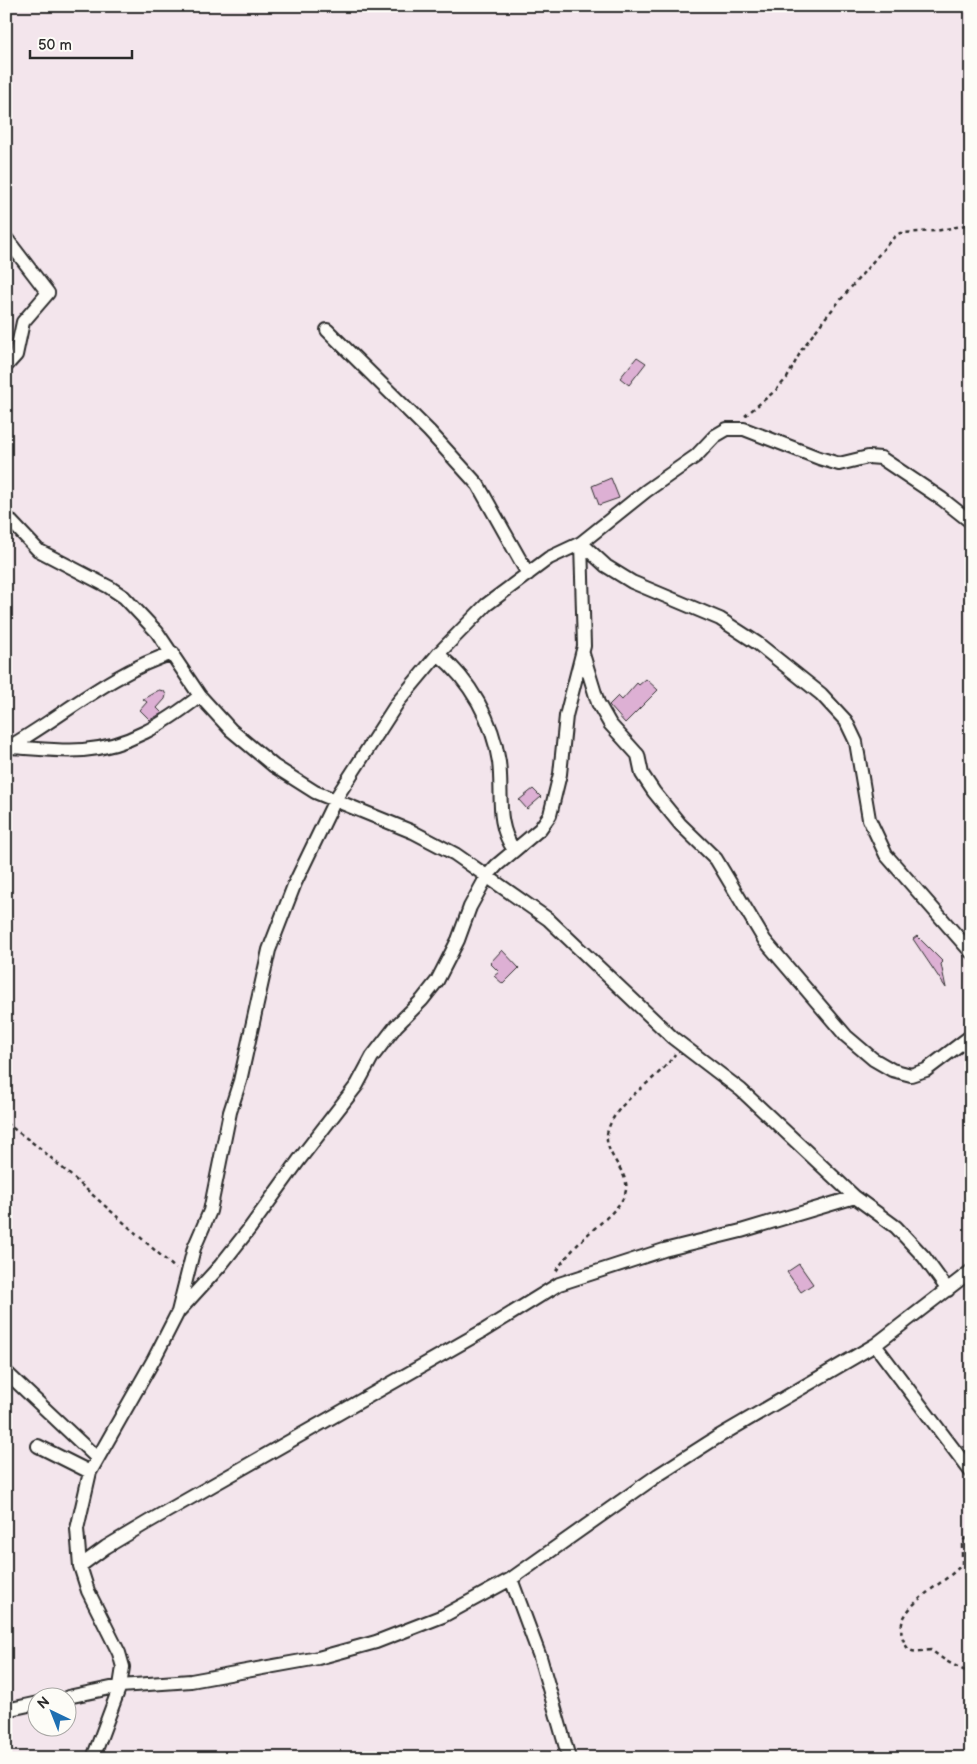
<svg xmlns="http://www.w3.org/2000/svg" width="977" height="1764" viewBox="0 0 977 1764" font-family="'Balsamiq Sans',sans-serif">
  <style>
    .building { fill: #ddb0d4; stroke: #2b2b2b }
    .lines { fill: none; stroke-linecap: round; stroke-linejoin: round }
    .minor-casing { stroke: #2b2b2b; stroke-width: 16 }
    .path { stroke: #2b2b2b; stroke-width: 2.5; stroke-dasharray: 4 4; stroke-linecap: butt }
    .minor { stroke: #fdfcf7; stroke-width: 12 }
  </style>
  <rect width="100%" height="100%" fill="#f3e5ec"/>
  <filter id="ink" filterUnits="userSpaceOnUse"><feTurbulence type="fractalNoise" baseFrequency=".02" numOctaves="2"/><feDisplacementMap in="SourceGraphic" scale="10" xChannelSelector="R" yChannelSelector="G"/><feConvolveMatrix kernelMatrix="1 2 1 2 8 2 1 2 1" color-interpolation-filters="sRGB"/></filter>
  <g filter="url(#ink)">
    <path class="building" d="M637 357 646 363 629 385 620 378Z
      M611 478 619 498 599 505 592 486Z
      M646 679 658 690 625 723 609 705 618 696 622 700 637 683 639 685Z
      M159 690 164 691 166 695 165 699 157 708 162 713 150 720 140 710 147 702 143 699Z
      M533 789 541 797 527 809 519 800Z
      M917 936 943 962 941 964 946 988 913 939Z
      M502 950 519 968 503 984 494 976 499 972 490 963Z
      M799 1264 813 1284 801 1292 787 1272Z"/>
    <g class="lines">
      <defs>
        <path id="minor" d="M6 238 48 293 23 322 16 355 6 366
          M327 330 429 431 478 485 528 574
          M6 516 38 550 109 587 124 597 157 632 200 696 231 730 274 766 315 792 413 832 455 854 548 919 673 1038 741 1090 855 1197 896 1227 924 1257 948 1290
          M581 543 606 566 632 582 720 619 757 643 821 694 846 721 856 742 869 819 886 855 971 952
          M438 654C470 680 493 721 499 762 503 793 495 823 514 850
          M583 654 598 703 610 724 638 755 642 774 654 792 680 824 716 859 765 941 846 1036 873 1059 892 1070 911 1075 926 1070 971 1036
          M9 747C33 748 59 752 83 750 128 747 165 723 200 696
          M9 747C63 716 112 672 173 653
          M178 1312 220 1266 250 1228 299 1160 357 1085 372 1057 396 1026 422 1000 437 981 458 940 470 907 487 876 497 865 540 829 550 815 560 774 566 716 584 646 581 543
          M875 1345 971 1472
          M6 1372 97 1458
          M38 1446 90 1472
          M80 1566 106 1547 148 1522 483 1331 559 1284 664 1250 741 1231 855 1197
          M511 1579 540 1657 569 1758
          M68 1697 120 1686 191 1681 318 1658 376 1642 443 1616 511 1579 658 1475 716 1438 875 1345 971 1271
          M6 1710 38 1703
          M93 1758 120 1686 123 1667 119 1653 88 1591 80 1566 77 1529 90 1472 154 1359 178 1312 194 1248 210 1211 230 1112 240 1081 269 950 295 883 336 798 398 702 438 654 486 605 549 558 581 543 646 491 696 456 715 436 727 429H744L819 458 839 464 868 457 881 458 942 499 971 522"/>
      </defs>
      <use href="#minor" class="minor-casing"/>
      <path class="path" d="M745 416 776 390 787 378 802 349 826 317 892 239 900 233 936 231 971 224
        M6 1123 41 1149 176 1269
        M556 1271C565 1258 575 1247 586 1236 598 1224 630 1203 626 1183 622 1164 600 1149 609 1127 620 1097 658 1081 675 1054
        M971 1531 962 1543V1564C944 1586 891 1606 903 1639 909 1656 916 1651 931 1650L946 1661 971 1674"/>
      <use href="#minor" class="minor"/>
    </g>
  </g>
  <rect width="977" height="1764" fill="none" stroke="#fdfcf7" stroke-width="25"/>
  <rect x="12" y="12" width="952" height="1739" fill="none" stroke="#2b2b2b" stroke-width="2" filter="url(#ink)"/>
  <g transform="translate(52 1712) rotate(317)"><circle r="24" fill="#fdfcf7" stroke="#a9a8a5"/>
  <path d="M0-4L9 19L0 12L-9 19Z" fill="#1f6fb2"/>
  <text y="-8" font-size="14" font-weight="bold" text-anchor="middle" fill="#2b2b2b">N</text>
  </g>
  <path d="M30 50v8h102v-8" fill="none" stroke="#2b2b2b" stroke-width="2.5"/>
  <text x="38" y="50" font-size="15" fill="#2b2b2b" stroke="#fdfcf7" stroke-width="4" paint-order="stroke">50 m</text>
</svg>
